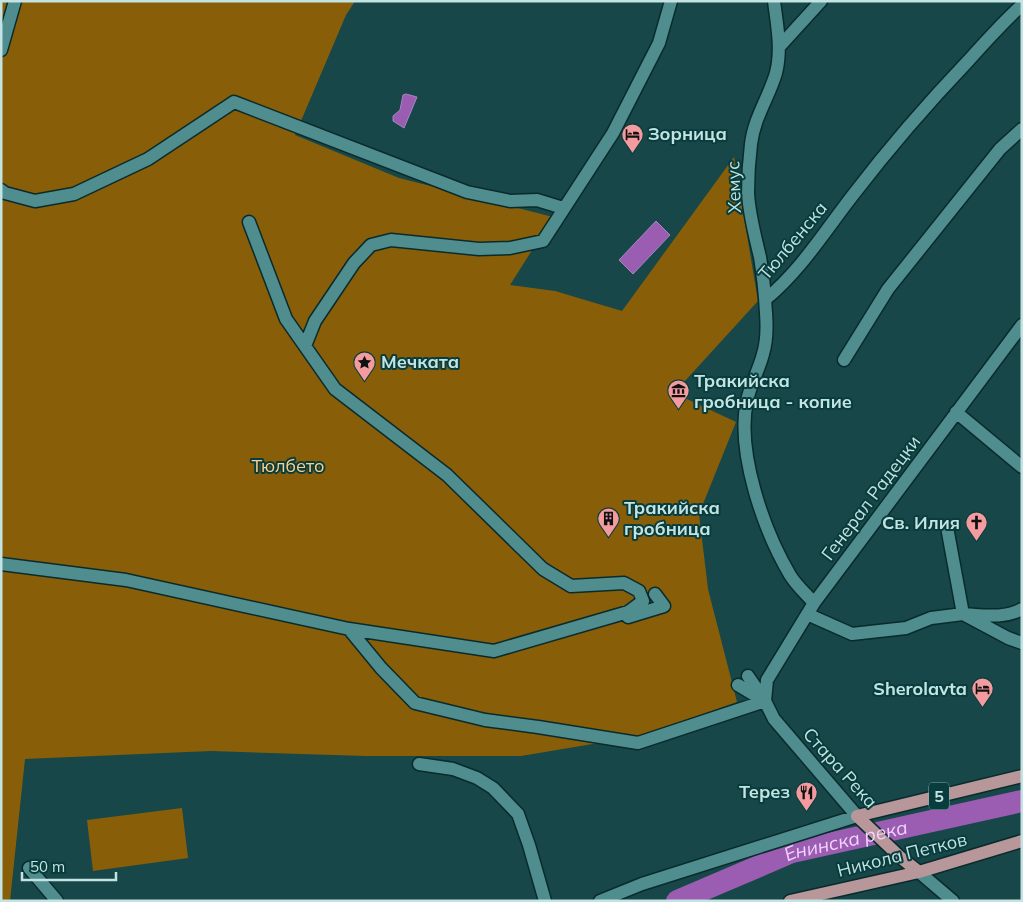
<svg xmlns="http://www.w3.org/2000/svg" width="1023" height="902" viewBox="0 0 1023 902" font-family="Mulish,sans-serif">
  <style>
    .green { fill: #895e09 }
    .water { fill: #9b5db1; stroke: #a785c0 }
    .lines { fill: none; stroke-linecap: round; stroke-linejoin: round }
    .river { stroke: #9b5db1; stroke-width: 22 }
    .minor-casing { stroke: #092b2c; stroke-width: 15 }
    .major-casing { stroke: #092b2c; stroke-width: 15 }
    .minor { stroke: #508d8e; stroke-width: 12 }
    .major { stroke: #b7979a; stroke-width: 12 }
    .labels { text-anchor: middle; stroke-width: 4; stroke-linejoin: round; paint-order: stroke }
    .shield { fill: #093d3d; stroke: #8cb1b1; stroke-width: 1 }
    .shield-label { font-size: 16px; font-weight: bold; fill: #c4e3e3 }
    .poi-label { font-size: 18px; font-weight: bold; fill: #c4e3e3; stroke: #093d3d; text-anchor: start }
    .street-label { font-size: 18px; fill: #c4e3e3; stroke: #093d3d }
    .park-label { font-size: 18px; fill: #fecf8a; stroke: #093d3d }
    .water-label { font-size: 19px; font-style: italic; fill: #f2d2fe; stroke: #093d3d }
  </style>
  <rect width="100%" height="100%" fill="#174748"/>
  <path class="green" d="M1 1H355L346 15 295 135 399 178 553 217 510 285 555 291 622 311 734 157 758 301 674 393 736 422 699 514 708 589 737 702 640 736 521 756H365L211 751 25 759 10 901H1Z
    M182 808 188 858 93 871 87 820Z"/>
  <path class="water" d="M406 94 417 97 404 128 393 121V116L400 110 403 95Z
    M656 221 670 235 633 274 619 260Z"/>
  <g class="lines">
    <path class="river" id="s1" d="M677 901 792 852 1022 801"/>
    <defs>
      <path id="minor" d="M774 1C777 25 782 49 776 73 769 97 754 118 751 144 749 160 748 177 748 193 749 214 755 236 760 257 763 275 765 294 766 313 767 326 767 341 763 354 759 370 750 385 747 401 736 452 764 531 790 575 796 585 806 594 814 603
        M780 46 821 1
        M1 50 15 1
        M1 190 5 193 35 201 74 194 148 159 234 102 467 192 510 201 537 200 563 208
        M766 299C801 270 825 231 853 195 889 148 928 103 969 60 986 41 1003 22 1022 5
        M305 346 315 321 354 263 371 245 391 240 479 249 510 248 543 241 613 133 659 43 671 1
        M844 360 888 289 1000 149 1022 129
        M956 412 1022 467
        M947 527 963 614C982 615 1005 619 1022 609
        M1 564 126 580 349 629 494 651 628 612 643 601 639 591 624 583 571 586 543 569 447 475 335 389 286 319 249 222
        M807 614 852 634 906 628 931 618 963 614 1008 638 1022 643
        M628 617 664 606 655 594
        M349 629 381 668 415 703 485 720 538 727 638 743 765 701
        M738 685 763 700
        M765 701 767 680 814 603 1022 325
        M419 764 453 769 477 778 493 788 518 814 529 845 545 901
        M29 868 57 901
        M919 872 953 901
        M600 901 642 884 857 816 774 719 765 701 748 676"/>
      <path id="major" d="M857 816 1022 776
        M857 816 900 857 919 872
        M790 901 919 872 1022 841"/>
    </defs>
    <use href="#minor" class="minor-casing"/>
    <use href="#major" class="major-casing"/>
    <use href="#minor" class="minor"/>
    <use href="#major" class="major"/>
  </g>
  <defs>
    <symbol id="hotel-pin" viewBox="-11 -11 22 30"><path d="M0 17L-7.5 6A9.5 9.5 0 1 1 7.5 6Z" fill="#f49b9f" stroke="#093d3d"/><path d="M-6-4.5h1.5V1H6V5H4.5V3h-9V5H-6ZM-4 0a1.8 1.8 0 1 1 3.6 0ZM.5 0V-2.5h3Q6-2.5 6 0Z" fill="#111"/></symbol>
    <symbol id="sight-pin" viewBox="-11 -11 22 30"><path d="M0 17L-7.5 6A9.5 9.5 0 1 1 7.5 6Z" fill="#f49b9f" stroke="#093d3d"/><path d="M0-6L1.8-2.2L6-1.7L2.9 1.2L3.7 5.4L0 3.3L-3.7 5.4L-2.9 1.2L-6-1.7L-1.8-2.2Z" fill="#111"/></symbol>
    <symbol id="museum-pin" viewBox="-11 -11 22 30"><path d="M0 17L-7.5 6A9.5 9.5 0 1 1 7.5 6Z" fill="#f49b9f" stroke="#093d3d"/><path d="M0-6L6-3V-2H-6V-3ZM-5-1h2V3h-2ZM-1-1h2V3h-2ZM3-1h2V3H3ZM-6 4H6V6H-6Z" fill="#111"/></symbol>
    <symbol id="building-pin" viewBox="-11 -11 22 30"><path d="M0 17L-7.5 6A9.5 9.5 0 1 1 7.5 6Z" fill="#f49b9f" stroke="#093d3d"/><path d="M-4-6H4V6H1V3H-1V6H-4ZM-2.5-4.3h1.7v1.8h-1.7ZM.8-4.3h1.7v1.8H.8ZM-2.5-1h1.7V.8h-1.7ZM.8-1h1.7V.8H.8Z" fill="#111"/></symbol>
    <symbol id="church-pin" viewBox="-11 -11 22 30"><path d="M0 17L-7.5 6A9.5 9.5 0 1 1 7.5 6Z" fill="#f49b9f" stroke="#093d3d"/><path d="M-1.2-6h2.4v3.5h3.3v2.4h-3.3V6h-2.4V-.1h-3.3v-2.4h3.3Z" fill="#111"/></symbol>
    <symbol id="restaurant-pin" viewBox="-11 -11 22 30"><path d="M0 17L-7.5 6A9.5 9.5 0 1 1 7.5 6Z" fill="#f49b9f" stroke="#093d3d"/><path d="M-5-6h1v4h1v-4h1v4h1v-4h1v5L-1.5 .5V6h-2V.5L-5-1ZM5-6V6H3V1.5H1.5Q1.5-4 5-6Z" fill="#111"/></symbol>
  </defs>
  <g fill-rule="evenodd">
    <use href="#hotel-pin" x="620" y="122" width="25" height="34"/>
    <use href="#sight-pin" x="352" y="350" width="25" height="34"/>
    <use href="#museum-pin" x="666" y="378" width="25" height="34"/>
    <use href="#building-pin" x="596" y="506" width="25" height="34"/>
    <use href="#church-pin" x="964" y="510" width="25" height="34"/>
    <use href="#hotel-pin" x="970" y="676" width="25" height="34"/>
    <use href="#restaurant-pin" x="794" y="780" width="25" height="34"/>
  </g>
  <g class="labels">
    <rect class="shield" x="929" y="782.5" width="20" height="27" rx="4"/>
    <g class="shield-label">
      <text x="939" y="802">5</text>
    </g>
    <g class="poi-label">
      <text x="648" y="140">Зорница</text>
      <text x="381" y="368">Мечката</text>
      <text x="694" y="387">Тракийска<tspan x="694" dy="21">гробница - копие</tspan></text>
      <text x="624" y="514">Тракийска<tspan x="624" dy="21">гробница</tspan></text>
      <text x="960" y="529" text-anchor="end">Св. Илия</text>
      <text x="967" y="695" text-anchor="end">Sherolavta</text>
      <text x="790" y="798" text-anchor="end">Терез</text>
    </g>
    <g class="street-label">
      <text transform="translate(734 187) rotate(-92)" y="6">Хемус</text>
      <text transform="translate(793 241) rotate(-50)" y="6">Тюлбенска</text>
      <text transform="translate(871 498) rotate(-53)" y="6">Генерал Радецки</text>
      <text transform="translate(840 768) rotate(48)" y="6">Стара Река</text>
      <text transform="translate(902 855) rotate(-14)" y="6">Никола Петков</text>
    </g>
    <g class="park-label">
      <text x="288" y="472">Тюлбето</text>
    </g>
    <g class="water-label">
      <text dy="7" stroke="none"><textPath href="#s1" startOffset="180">Енинска река</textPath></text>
    </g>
  </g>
  <rect width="1023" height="902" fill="none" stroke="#c4e3e3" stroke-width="5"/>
  <path d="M22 872v8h94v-8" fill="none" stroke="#c4e3e3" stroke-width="2.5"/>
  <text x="30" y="872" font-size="15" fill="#c4e3e3" stroke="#093d3d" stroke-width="4" paint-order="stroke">50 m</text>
</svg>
